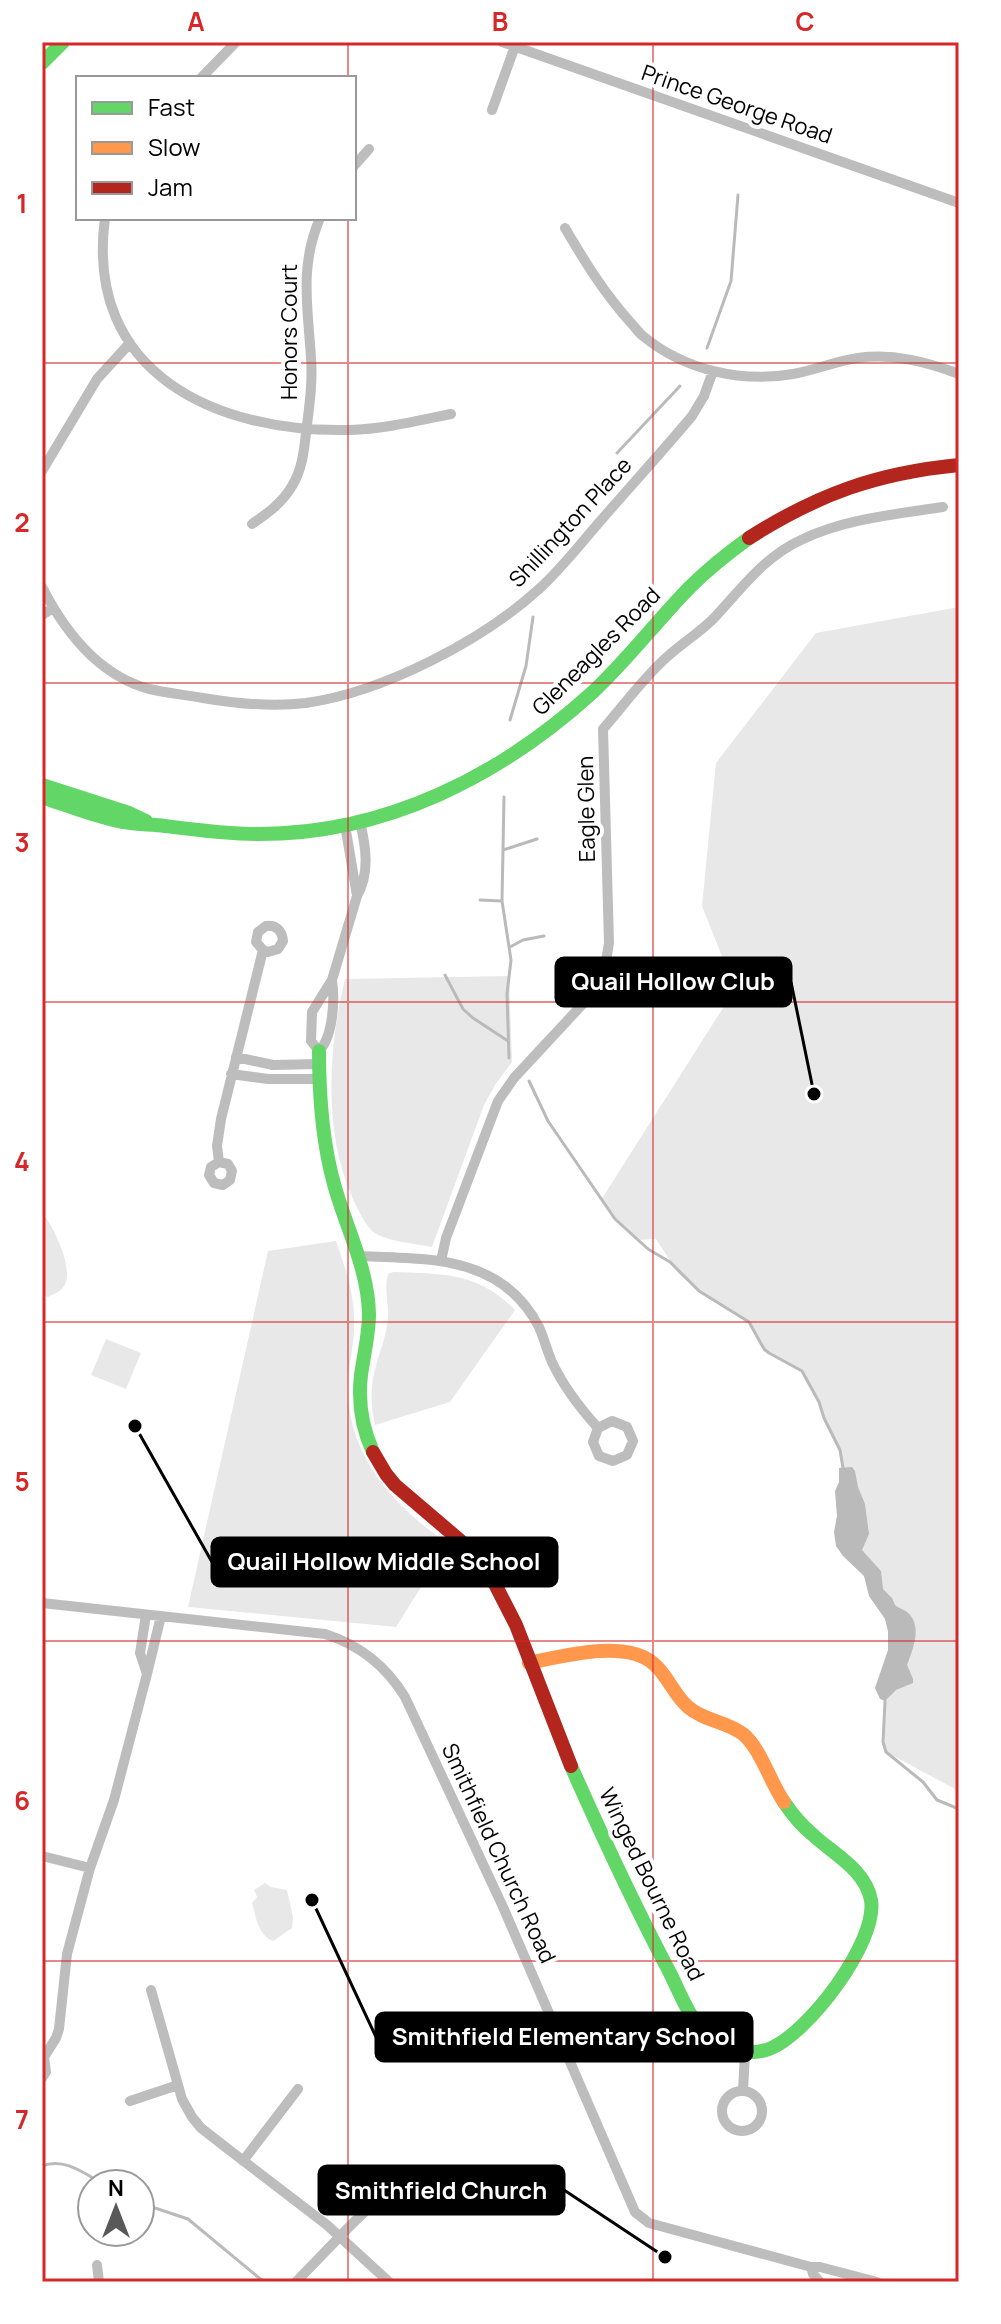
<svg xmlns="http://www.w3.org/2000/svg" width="1001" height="2324" viewBox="0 0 1001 2324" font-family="Manrope,sans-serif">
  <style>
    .green { fill: #e8e8e8 }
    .water { fill: #bababa }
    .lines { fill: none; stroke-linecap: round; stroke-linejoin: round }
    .stream { stroke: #bababa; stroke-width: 3 }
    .street { stroke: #bdbdbd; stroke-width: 10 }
    .fast { stroke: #63d668; stroke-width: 14 }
    .slow { stroke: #ff974d; stroke-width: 14 }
    .jam { stroke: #b3261e; stroke-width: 14 }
    .grid { fill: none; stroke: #d62828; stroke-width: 2; stroke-opacity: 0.55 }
    .labels { text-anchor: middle; stroke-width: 8; stroke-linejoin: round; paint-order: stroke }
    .street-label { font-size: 22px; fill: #000; stroke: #fff }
    .leader { fill: none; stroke: #000; stroke-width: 3 }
    .callout-dot { fill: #000; stroke: #fff; stroke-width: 3 }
    .callout { fill: #000; stroke: #000; stroke-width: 3 }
    .callout-label { font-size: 24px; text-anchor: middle; font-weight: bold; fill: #fff }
    .neatline { fill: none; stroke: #d62828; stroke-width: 3 }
    .grid-label { font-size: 26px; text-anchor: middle; font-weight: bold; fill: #d62828 }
  </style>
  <rect width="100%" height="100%" fill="#fff"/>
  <path class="green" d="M959 607V1791L886 1752 883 1738 885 1701 879 1688 899 1639 865 1565 841 1544 842 1458 819 1402 802 1372 769 1353 764 1349 749 1322 699 1291 678 1273 656 1239 636 1240 615 1219 601 1200 735 989 702 906 716 763 816 633Z
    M509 976 512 1062 495 1085 484 1105 432 1247C416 1244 384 1241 372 1231 364 1223 358 1209 353 1199 323 1132 328 1049 345 979Z
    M42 1213C53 1224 75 1271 64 1286 61 1292 53 1294 48 1297L42 1294Z
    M336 1241C346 1270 356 1299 354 1330 353 1353 346 1374 348 1397 353 1463 397 1508 448 1544L396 1627 188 1607 268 1251Z
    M394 1272C443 1274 478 1272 515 1310L450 1402 375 1425C371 1408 370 1391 374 1374 378 1354 387 1337 388 1317 389 1304 383 1284 389 1273Z
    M106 1339 141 1353 126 1389 91 1375Z
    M265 1883 271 1887 287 1890 293 1917 292 1928 273 1941C258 1935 256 1917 252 1903L257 1897 254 1890Z"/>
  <path class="water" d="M852 1467 855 1471 858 1487 865 1504 869 1534 862 1550 881 1571 883 1589 892 1598 895 1605C898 1608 903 1609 907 1612 923 1625 913 1649 907 1665L913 1679V1683L896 1690 885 1701 880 1699 875 1688 888 1650V1631L885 1619 869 1596 864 1576 843 1556 836 1546 834 1532 837 1516 835 1491 839 1482V1468Z"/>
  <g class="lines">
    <path class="stream" d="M707 348 731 281 738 195
      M617 453 680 386
      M510 720 526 666 533 617
      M504 797 502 901 511 960 507 994 509 1058
      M503 850 537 839
      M480 900 501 901
      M510 947 523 940 544 936
      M445 975 463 1009 473 1018 508 1041
      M529 1081 548 1121 615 1219 648 1249 670 1262 699 1291 749 1322 764 1349 769 1353 802 1371 819 1402 824 1418 840 1450 843 1468
      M885 1701 883 1742 886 1752 923 1782 937 1800 959 1809
      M42 2166C64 2157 84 2173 103 2184
      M140 2203 188 2219 264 2282"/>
    <path class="street" d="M502 42 959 203
      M201 78 236 42
      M492 110 515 46
      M354 166 369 149
      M105 218C84 373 216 433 349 430 384 429 417 421 451 414
      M565 228C585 262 604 293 631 323 635 327 639 333 643 336 684 370 741 383 793 374 815 370 836 361 858 358 893 353 927 362 959 374
      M42 471 97 379 130 343
      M252 524C268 513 282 503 292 486 302 470 304 451 306 433 309 408 313 383 311 358 308 308 299 267 320 218
      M42 587C65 632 98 675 149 689 167 693 186 695 203 698 238 704 272 707 306 703 383 692 482 641 539 589 560 570 578 547 596 526 628 489 661 453 692 416L704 396 713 371
      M42 615 53 608
      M345 825 357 896C370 873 366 847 360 822
      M332 980C335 1000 333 1037 319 1051L311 1041 312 1012 332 980 357 896
      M236 1057 273 1065 319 1064
      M231 1074 268 1079H319
      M219 1162 211 1167 209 1175 214 1183 223 1185 230 1180 232 1171 228 1164 219 1162 217 1146 221 1119 263 950 268 952 278 949 283 941C282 930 276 925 266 926L258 932 256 942 263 950
      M360 1256C429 1259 502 1255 539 1327 544 1338 547 1351 552 1362 563 1386 580 1408 598 1428L593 1442 599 1456 613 1461 627 1455 633 1441 627 1427 612 1421 598 1428
      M441 1261 446 1238 498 1101 514 1078 592 994 604 973 609 943 603 729C624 705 644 677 668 656 683 642 701 632 715 617 742 588 764 557 801 540 844 519 897 514 943 507
      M42 1603 325 1634C360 1645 386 1666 405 1697L503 1907 635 2212 649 2223 811 2267H820L877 2282
      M146 1615 140 1653 147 1674 161 1616
      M42 1856 90 1868
      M151 1990 182 2099 192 2117 201 2128 228 2149 327 2225 389 2282
      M44 2057 56 2038 59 2029 67 1954 90 1868 114 1800 147 1674
      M42 2059 44 2057 46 2072 42 2078
      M722 2111a20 20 0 1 1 40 0a20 20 0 1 1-40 0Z
      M743 2091 745 2053
      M130 2101 178 2085
      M243 2161 298 2089
      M97 2265 99 2282
      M811 2267 813 2274 820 2282
      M296 2282C313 2264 331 2246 348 2228 391 2184 419 2170 477 2201"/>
    <path class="fast" d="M42 63 63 42
      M42 785 129 813 146 821
      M42 797C69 806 95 817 123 822 137 825 151 824 165 826 196 830 226 834 256 834 385 835 501 776 594 691 628 659 656 622 689 588 707 570 728 553 749 538
      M319 1051C319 1096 322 1141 334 1184 346 1228 368 1268 369 1314 369 1334 364 1354 361 1375 358 1401 362 1428 373 1452
      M571 1766C602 1836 634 1905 670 1973 681 1995 691 2024 712 2039 727 2051 750 2056 769 2049 807 2035 878 1942 871 1900 865 1869 833 1854 812 1834 801 1825 792 1814 784 1802"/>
    <path class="slow" d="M529 1663C563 1656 626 1639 654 1664 668 1676 674 1695 688 1707 704 1721 726 1721 743 1734 761 1749 770 1782 784 1802"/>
    <path class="jam" d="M749 538C818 494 877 473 959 465
      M373 1452 386 1474 395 1485 463 1543 494 1582 516 1625 571 1766"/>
  </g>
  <path class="grid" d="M348 42V78M653 42V2282M348 218V2282M42 363H959M42 683H959M42 1002H959M42 1322H959M42 1641H959M42 1961H959"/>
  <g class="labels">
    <g class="street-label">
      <text transform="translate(737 104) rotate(19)" y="8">Prince George Road</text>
      <text transform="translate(289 332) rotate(-90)" y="8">Honors Court</text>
      <text transform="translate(570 522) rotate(-47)" y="8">Shillington Place</text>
      <text transform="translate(596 651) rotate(-45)" y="8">Gleneagles Road</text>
      <text transform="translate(586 809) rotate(-91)" y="8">Eagle Glen</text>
      <text transform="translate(499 1853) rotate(65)" y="8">Smithfield Church Road</text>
      <text transform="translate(652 1884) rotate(64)" y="8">Winged Bourne Road</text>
    </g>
  </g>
  <path class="leader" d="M814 1094L791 982M135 1426L212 1562M312 1900L376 2037M665 2257L564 2190"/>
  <g class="callout-dot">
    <circle cx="814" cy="1094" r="8"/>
    <circle cx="135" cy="1426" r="8"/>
    <circle cx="312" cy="1900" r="8"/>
    <circle cx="665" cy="2257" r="8"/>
  </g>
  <g class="callout">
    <rect x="556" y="958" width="235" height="48" rx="8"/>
    <rect x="212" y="1538" width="345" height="48" rx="8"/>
    <rect x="376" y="2013" width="376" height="48" rx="8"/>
    <rect x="319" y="2166" width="245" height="48" rx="8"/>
  </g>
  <g class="callout-label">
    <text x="673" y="990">Quail Hollow Club</text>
    <text x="384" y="1570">Quail Hollow Middle School</text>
    <text x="564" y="2045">Smithfield Elementary School</text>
    <text x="441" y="2199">Smithfield Church</text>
  </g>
  <rect width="1001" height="2324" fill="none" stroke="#ffffff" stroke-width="88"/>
  <rect x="76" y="76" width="280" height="144" fill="#ffffff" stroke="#999999" stroke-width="2"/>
  <rect x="92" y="102" width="40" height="12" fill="#63d668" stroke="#999999" stroke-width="2"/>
  <text x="148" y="116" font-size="24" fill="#000000">Fast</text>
  <rect x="92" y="142" width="40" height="12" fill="#ff974d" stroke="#999999" stroke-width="2"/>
  <text x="148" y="156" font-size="24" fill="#000000">Slow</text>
  <rect x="92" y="182" width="40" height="12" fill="#b3261e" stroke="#999999" stroke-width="2"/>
  <text x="148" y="196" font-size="24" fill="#000000">Jam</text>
  <g transform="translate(116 2208)"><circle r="38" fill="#ffffff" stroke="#999999" stroke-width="2"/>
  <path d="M0-6L14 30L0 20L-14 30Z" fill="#595959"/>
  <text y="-12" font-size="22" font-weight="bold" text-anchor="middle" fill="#000000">N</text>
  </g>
  <rect x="44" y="44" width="913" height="2236" class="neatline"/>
  <g class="grid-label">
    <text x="196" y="31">A</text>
    <text x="500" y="31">B</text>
    <text x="805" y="31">C</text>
    <text x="22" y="213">1</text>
    <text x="22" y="532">2</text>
    <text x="22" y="852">3</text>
    <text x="22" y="1171">4</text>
    <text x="22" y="1491">5</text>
    <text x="22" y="1810">6</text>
    <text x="22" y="2129">7</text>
  </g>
</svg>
